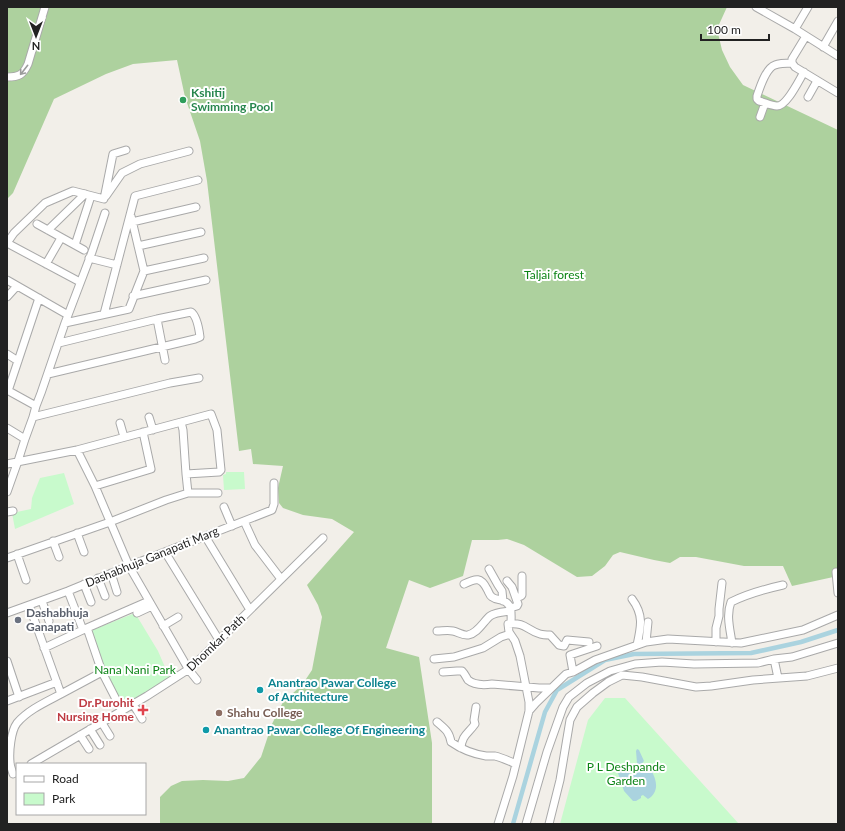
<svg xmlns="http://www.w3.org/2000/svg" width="845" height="831" viewBox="0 0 845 831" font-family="Lato,sans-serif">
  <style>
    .forest { fill: #add19e }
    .park { fill: #c8facc }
    .water { fill: #aad3df }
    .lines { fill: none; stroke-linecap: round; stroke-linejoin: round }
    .canal { stroke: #aad3df; stroke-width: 4.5 }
    .minor-casing { stroke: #a9a9a9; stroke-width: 9 }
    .minor { stroke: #fff; stroke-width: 7 }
    .oneway { stroke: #9c9c9c }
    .leisure-dot { fill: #2e9e5b; stroke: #fff; stroke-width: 1.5 }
    .worship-dot { fill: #6b7280; stroke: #fff; stroke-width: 1.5 }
    .culture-dot { fill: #0f9aa8; stroke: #fff; stroke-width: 1.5 }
    .health-dot { fill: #e0444e; stroke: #fff; stroke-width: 1.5 }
    .education-dot { fill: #8d6e63; stroke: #fff; stroke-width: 1.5 }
    .labels { text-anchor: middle; stroke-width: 4; stroke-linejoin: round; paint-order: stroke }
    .leisure-label { font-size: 12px; font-weight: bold; fill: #27864d; stroke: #fff; text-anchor: start }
    .park-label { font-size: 12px; fill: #0c8416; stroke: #fff }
    .street-label { font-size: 12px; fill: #222; stroke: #fff }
    .worship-label { font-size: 12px; font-weight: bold; fill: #5b616d; stroke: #fff; text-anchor: start }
    .culture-label { font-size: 12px; font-weight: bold; fill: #0d838f; stroke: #fff; text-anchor: start }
    .health-label { font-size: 12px; font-weight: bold; fill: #be3a42; stroke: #fff; text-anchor: end }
    .education-label { font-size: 12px; font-weight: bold; fill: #785e54; stroke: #fff; text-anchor: start }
  </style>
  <rect width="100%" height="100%" fill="#f2efe9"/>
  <path class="forest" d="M7 7H727L717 29 722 50 730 67 743 85 838 130V576L792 586 783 566H744L696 557H680L670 563 654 560 620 552 613 555 605 566 592 576 577 577 524 545 507 539 498 540H472L463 576 430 588 409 580 386 648 419 657 432 743V824H160V797L171 786 182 781 203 780 228 781 244 778 261 757 272 724 283 702 302 685 312 670 322 617 318 605 307 585 354 532 332 519 303 515 283 508 279 503 278 488 283 466 253 464 251 449 239 451 207 181 200 141 185 97 177 60 133 64 106 74 54 99 13 193 7 199Z"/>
  <path class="park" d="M226 472H244L245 489 224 490 223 475 226 474Z
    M64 473 74 504 15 529 12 513 31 509 32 498 40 478Z
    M135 613 158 651 171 681 122 711 107 673 104 667 90 631Z
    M605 698H625L739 824H560L588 720Z"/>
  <path class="water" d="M637 749 639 750 644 761 639 767V768L641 771 647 767H649C656 777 661 791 648 799L643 795 641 796V798L636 801H633L624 791 618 773V771L621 769 624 770 632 775 636 774 637 772 636 764 637 763 636 751Z"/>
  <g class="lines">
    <path class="canal" d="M513 824 545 712 557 690 605 660 634 654 751 653 801 642 838 630"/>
    <defs>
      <path id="minor" d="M756 7 795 29 838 56
        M795 29 808 7
        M823 47 838 21
        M792 63C786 63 780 63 775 65 766 68 760 87 757 96V99L759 101C764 102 771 106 777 106 787 106 799 80 804 72
        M792 63 795 67 838 93
        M792 63V59L806 36
        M7 77C19 77 23 75 28 64L45 7
        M808 97 817 81
        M760 117 765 103
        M106 196 122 173 140 164 189 151
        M132 222 196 207
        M37 224 84 250
        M48 230 85 194
        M7 243 14 233 45 203 73 191 104 199 113 154 126 150
        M7 243 80 282
        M75 245 91 196
        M138 246 201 232
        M89 258 117 265
        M46 264 61 238
        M144 271 204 258
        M7 280 68 315
        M133 296 206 280
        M7 297 17 286
        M104 314 135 196 198 180
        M157 319 165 360
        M65 323 129 309 144 271 131 216
        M7 354 18 361
        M48 374 195 339 200 337C199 329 197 316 191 312L157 319 59 343
        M7 390 36 406
        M8 391 39 298
        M33 417 170 383 199 378
        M149 417 153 430
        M181 422 183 430 186 474
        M120 423 124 437
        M7 428 25 439
        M77 450 95 486 129 566 189 670 197 680
        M7 464 77 450 211 414 217 430 221 470 219 472 186 474 188 493
        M95 486 151 469 143 432
        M7 492 18 461 25 439 33 417 36 406 41 393 65 323 92 252 105 213
        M224 507 232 526
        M7 512 13 511
        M244 521 255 545 281 579
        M77 533 84 552
        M205 536 250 610
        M53 541 59 557
        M165 552 219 640
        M17 554 26 580
        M7 558 110 522 166 500 188 493H218
        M489 569 498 585 502 591 503 601
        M836 572 838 593
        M111 573 117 592
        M98 578 105 596
        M507 581 512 587 518 604 517 606 510 608
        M84 584 91 602
        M464 584C476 578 481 577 487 589 489 592 489 595 492 597 496 600 500 599 504 601 513 605 511 616 511 624
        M68 591 83 630
        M516 598 521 596 522 595V576
        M632 599C644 615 641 627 637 645
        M42 601 49 621
        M7 613 68 591 129 566 272 510 274 504V483
        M137 613 152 606
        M163 626 178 617
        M87 628 102 672 122 711
        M437 631C442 631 448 630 453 631 458 632 463 636 468 635 478 633 483 622 490 616 496 612 504 612 511 611
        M646 642 648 622
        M716 642V628L719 616V609L722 583
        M732 643C730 629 726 615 731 602 747 594 765 589 783 585
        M44 648 87 628 149 601
        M434 659 454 657 483 648 501 637 510 634
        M774 659 778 678
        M7 661 19 697
        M443 672 457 671H462C465 674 466 677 468 680 474 685 485 685 492 684L539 688H551
        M573 672 570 655 597 646
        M61 694 102 672
        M7 701 57 682
        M133 704 142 719
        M529 711 536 703 566 674 573 672 595 660 646 642 668 639 741 643 803 630 838 615
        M437 722C445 729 449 731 451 742 461 749 473 754 486 756 489 756 492 756 495 756 503 758 509 761 516 764
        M102 723 110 736
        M90 729 100 745
        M80 735 89 749
        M461 748C462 735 468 734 475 724L474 720 476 707
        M31 764 147 696 192 667 323 538
        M13 774C12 770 10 766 10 762 9 751 11 731 17 723 28 710 46 702 61 694L29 605
        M498 824 513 776 529 711V702L520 656 515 641 509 632 508 624C526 622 526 630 540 634 543 635 547 635 550 635L559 645 564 646 567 640 589 642
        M526 824 547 752 563 707 569 697 587 683 610 671 635 664 662 662 694 664 758 663 774 659 792 657 838 643
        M549 824 560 780 570 720 577 707 593 693 608 682 622 675 642 677 696 687 711 686 753 680 807 676 838 668"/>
    </defs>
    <use href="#minor" class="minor-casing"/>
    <use href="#minor" class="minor"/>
  </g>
  <defs><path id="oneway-shaft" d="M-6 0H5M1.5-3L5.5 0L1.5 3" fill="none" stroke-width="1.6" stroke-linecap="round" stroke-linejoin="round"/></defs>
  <use class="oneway" href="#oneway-shaft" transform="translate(24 70) rotate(128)"/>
  <circle class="leisure-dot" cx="183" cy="100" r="4"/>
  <circle class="worship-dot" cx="18" cy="620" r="4"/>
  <g class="culture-dot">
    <circle cx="260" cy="690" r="4"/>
    <circle cx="206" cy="730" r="4"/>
  </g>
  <path class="health-dot" d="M141 704h4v4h4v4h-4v4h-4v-4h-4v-4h4z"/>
  <circle class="education-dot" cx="219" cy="713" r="4"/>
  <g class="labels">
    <g class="leisure-label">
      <text x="191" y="97">Kshitij<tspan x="191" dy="14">Swimming Pool</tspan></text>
    </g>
    <g class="park-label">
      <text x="554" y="279">Taljai forest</text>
      <text x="135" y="674">Nana Nani Park</text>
      <text x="626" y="771">P L Deshpande<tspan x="626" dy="14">Garden</tspan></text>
    </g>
    <g class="street-label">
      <text transform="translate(152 557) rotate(-22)" y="4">Dashabhuja Ganapati Marg</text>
      <text transform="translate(216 643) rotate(-44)" y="4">Dhomkar Path</text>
    </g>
    <g class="worship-label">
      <text x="26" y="617">Dashabhuja<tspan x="26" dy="14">Ganapati</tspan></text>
    </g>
    <g class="culture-label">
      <text x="268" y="687">Anantrao Pawar College<tspan x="268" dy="14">of Architecture</tspan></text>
      <text x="214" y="734">Anantrao Pawar College Of Engineering</text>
    </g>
    <g class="health-label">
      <text x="134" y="707">Dr.Purohit<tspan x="134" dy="14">Nursing Home</tspan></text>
    </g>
    <g class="education-label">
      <text x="227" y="717">Shahu College</text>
    </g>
  </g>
  <rect width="845" height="831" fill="none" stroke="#222222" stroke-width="16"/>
  <rect x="16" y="763" width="130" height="52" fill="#ffffff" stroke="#a7a7a7"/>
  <rect x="24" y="776" width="20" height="6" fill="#ffffff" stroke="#a7a7a7"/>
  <text x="52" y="783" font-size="12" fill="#222222">Road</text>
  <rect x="24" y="793" width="20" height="12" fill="#c8facc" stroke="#a7a7a7"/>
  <text x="52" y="803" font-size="12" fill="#222222">Park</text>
  <g transform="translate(36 36) rotate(180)" stroke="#ffffff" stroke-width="3" paint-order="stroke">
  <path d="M0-3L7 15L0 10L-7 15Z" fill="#222222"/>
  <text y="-6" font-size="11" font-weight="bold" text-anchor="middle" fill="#222222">N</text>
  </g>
  <path d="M701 34v6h68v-6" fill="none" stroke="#222222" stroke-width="2"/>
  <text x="707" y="34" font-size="12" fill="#222222" stroke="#ffffff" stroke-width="3" paint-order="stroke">100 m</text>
</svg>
